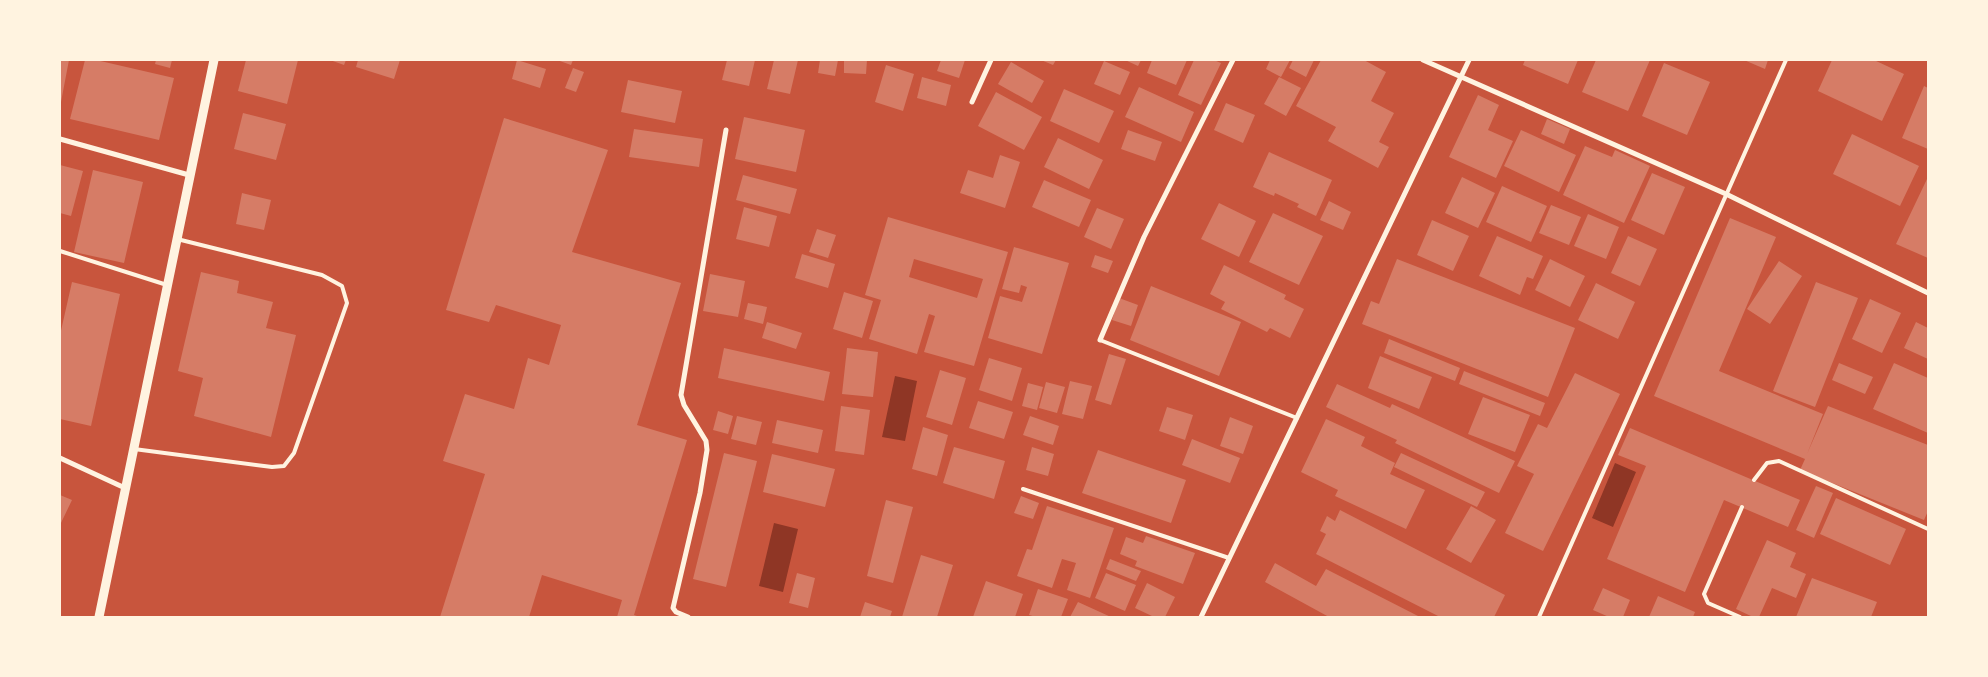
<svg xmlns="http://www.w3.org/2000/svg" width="1988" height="677" viewBox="0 0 1988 677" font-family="Lato,sans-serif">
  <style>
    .water { fill: #8f3625 }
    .building { fill: #d67c66; fill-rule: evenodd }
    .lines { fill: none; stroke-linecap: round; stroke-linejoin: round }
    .service { stroke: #fff3e0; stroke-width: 4 }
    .minor { stroke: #fff3e0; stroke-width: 5 }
    .tertiary { stroke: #fff3e0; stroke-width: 9 }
  </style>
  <rect width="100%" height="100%" fill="#c8553d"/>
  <path class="water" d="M895 376 917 381 905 441 882 437Z
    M1615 463 1636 472 1613 527 1592 518Z
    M774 523 798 529 783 592 759 586Z"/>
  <path class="building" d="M60 60H69L61 102H60Z
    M85 60H96L174 78 159 140 70 119Z
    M156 60H172L170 68 155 64Z
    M246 60H298L287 104 238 91Z
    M330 60H346L344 65Z
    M358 60H400L394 79 356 67Z
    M517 60 546 69 540 88 512 79Z
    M557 60H573L571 65Z
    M727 60H755L749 86 722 80Z
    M774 60H798L790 94 767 89Z
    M820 60H838L835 76 818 73Z
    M844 60H867L866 74 844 73Z
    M941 60H965L959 78 937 71Z
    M1041 60H1056L1053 65Z
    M1125 60H1141L1138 66Z
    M1152 60H1187L1176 85 1147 73Z
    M1194 60H1214L1221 63 1201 105 1178 95Z
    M1270 60H1290L1281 77 1266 69Z
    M1293 60H1314L1306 77 1289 68Z
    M1321 60H1364L1386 72 1371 101 1394 113 1379 142 1389 147 1378 168 1328 141 1336 127 1296 106Z
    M1525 60H1578L1568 84 1523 65Z
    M1596 60H1650L1628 111 1582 92Z
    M1744 60H1768L1765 69Z
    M1832 60H1874L1904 74 1882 121 1818 91Z
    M1104 61 1130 72 1120 95 1094 84Z
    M1011 62 1044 81 1032 103 998 84Z
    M1664 63 1710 82 1687 135 1642 116Z
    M886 65 914 74 903 111 875 102Z
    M573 68 584 72 576 92 565 88Z
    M922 77 951 85 946 106 917 98Z
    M1279 77 1301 88 1286 116 1264 104Z
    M628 80 682 91 675 123 621 112Z
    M1924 86 1928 88V149L1902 138Z
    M1139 87 1194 112 1181 142 1125 117Z
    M1064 89 1114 111 1099 143 1050 121Z
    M996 92 1042 117 1024 150 978 126Z
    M1478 95 1499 105 1488 130 1513 141 1496 178 1449 157Z
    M1226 103 1255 115 1243 143 1214 130Z
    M243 113 286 124 276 160 234 149Z
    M744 117 805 130 796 172 735 159Z
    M504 118 608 150 572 252 681 283 637 425 687 440 634 615 640 617H617L622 600 542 575 529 617H440L485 474 443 461 465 394 514 409 528 358 549 365 561 325 496 305 489 322 446 310Z
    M1547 119 1570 129 1564 144 1541 134Z
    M634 129 703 139 699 167 629 157Z
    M1128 130 1162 142 1155 161 1121 149Z
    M1521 130 1576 155 1559 192 1504 166Z
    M1852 134 1919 166 1900 206 1833 174Z
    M1058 138 1103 160 1089 189 1044 167Z
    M1585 146 1612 157 1615 150 1650 166 1624 223 1563 195Z
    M1269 152 1332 180 1316 216 1297 207 1299 204 1275 193 1274 196 1253 187Z
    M1000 155 1020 162 1005 208 960 193 968 170 993 178Z
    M60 165 83 171 71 216 60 213Z
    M93 170 143 182 124 263 74 252Z
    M1652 173 1685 187 1664 235 1631 220Z
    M743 175 797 189 790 214 736 200Z
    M1462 177 1495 193 1478 228 1445 213Z
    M1927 179H1928V258L1896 244Z
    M1044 180 1091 200 1079 227 1032 207Z
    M1502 186 1547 206 1531 242 1486 222Z
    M242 193 271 200 264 230 236 224Z
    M1329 201 1351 212 1343 230 1320 220Z
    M1219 203 1256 221 1239 257 1201 239Z
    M1551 205 1581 217 1569 245 1539 233Z
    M744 207 777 216 769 247 736 239Z
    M1097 208 1124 219 1111 249 1084 237Z
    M1273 213 1323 236 1299 285 1249 262Z
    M1588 214 1619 227 1606 259 1574 246Z
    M888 217 1008 252 974 366 924 352 935 316 929 314 917 354 869 339 881 300 865 295ZM914 259 983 279 977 298 909 277Z
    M1730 218 1776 237 1719 371 1823 414 1807 454 1828 406 1928 445V511L1924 520 1800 470 1805 459 1654 396Z
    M1432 220 1469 236 1453 271 1417 255Z
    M817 229 836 235 828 258 809 252Z
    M1497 236 1543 256 1533 279 1527 277 1520 295 1479 276Z
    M1628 236 1657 249 1640 286 1611 273Z
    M1014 247 1069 263 1042 354 988 338 1000 296 1022 302 1027 287 1021 285 1019 293 1002 289Z
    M802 254 835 264 828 288 795 278Z
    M1095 255 1113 261 1108 273 1091 267Z
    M1397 259 1575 328 1548 397 1362 324 1371 301 1379 304Z
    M1550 259 1585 276 1570 307 1535 290Z
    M1779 261 1802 276 1770 324 1747 309Z
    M1224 265 1286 295 1284 299 1304 309 1290 338 1270 328 1267 332 1221 309 1225 302 1210 294Z
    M201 272 239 281 237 293 273 302 266 328 296 335 271 437 194 416 203 378 178 371Z
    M710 274 745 281 738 317 703 311Z
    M72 282 120 294 91 426 60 419V335Z
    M1816 282 1858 298 1815 407 1773 391Z
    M1596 283 1635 302 1618 339 1578 320Z
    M1151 286 1241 322 1219 376 1130 340Z
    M844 292 873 301 862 338 833 329Z
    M1119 298 1138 305 1131 326 1112 320Z
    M1870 299 1901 313 1882 353 1852 339Z
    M748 303 767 307 763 324 744 319Z
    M767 322 802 333 796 349 762 338Z
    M1916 322 1928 328V359L1904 348Z
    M1389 339 1460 368 1455 381 1384 353Z
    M724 348 830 372 824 401 718 378Z
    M847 348 878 352 873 397 842 394Z
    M1109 354 1126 359 1111 405 1095 400Z
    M1380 356 1432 377 1419 409 1368 388Z
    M989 358 1022 368 1012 401 979 390Z
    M1839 363 1873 377 1865 394 1832 380Z
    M1894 363 1928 378V433L1873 409Z
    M940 370 966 378 952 425 926 417Z
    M1464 371 1545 403 1540 416 1459 384Z
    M1575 373 1620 394 1543 551 1505 533 1534 474 1517 466 1538 424 1547 428Z
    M1070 381 1092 386 1083 419 1062 414Z
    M1046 382 1065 387 1057 413 1039 408Z
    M1028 383 1043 387 1037 410 1022 406Z
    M1337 384 1390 408 1392 404 1515 461 1499 493 1395 443 1397 440 1326 407Z
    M1483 397 1530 415 1515 452 1468 434Z
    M978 401 1013 412 1004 439 969 428Z
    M841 406 870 410 864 455 835 451Z
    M1167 407 1193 415 1185 440 1159 431Z
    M718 411 733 416 728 434 713 430Z
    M737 416 762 422 756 445 731 439Z
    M1030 416 1059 426 1053 445 1023 435Z
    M1230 417 1253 426 1243 454 1220 446Z
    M1326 419 1365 437 1361 446 1395 463 1390 474 1425 490 1406 529 1335 496 1338 490 1301 472Z
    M777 420 823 430 818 453 772 443Z
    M923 427 948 435 937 476 912 469Z
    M1630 428 1800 500 1788 527 1724 500 1685 592 1607 559 1646 466 1618 455Z
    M1192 439 1240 458 1230 483 1182 465Z
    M954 447 1005 461 994 499 943 483Z
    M1032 447 1054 454 1048 476 1026 470Z
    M1098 450 1186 480 1171 523 1082 493Z
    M724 453 757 461 726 587 693 579Z
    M1401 453 1485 492 1477 507 1394 467Z
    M772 454 835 469 825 507 763 492Z
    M1816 486 1833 493 1814 538 1796 530Z
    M60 495 72 500 60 525Z
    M1021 496 1039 503 1033 519 1014 513Z
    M1836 498 1906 529 1890 565 1820 534Z
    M886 500 913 507 893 583 867 576Z
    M1047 506 1114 528 1090 598 1067 590 1076 563 1062 559 1052 588 1017 576 1027 549 1032 550Z
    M1471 506 1496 520 1471 563 1446 549Z
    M1340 510 1505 595 1494 617H1440L1316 554 1326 534 1320 531 1327 516 1335 521Z
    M1146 536 1195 553 1183 584 1135 566 1137 561 1120 554 1126 537 1143 543Z
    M1767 540 1796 553 1790 567 1806 574 1796 598 1772 588 1759 617H1753L1736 609Z
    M921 555 953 565 937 617H902Z
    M1110 559 1141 571 1136 581 1106 569Z
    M1275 563 1316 586 1326 569 1420 617H1329L1265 582Z
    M797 573 815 578 808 608 789 603Z
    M1106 573 1136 585 1125 611 1095 598Z
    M1812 578 1877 602 1871 617H1796Z
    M986 581 1023 594 1015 617H973Z
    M1147 583 1175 597 1165 617H1154L1135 608Z
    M1603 588 1630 600 1623 617H1609L1593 610Z
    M1038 589 1068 599 1061 617H1036L1029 615Z
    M1658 596 1695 612 1693 617H1649Z
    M865 602 892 611 890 617H860Z
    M1078 602 1111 617H1070Z"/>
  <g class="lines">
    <path class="service" d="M60 251 167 285
      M1100 340 1297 418
      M134 449 272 467 284 466 294 453 347 303 342 286 322 275 177 239
      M1754 480 1767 463 1779 461 1928 529
      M1023 489 1229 558
      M1539 617 1786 60
      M1740 617 1708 603 1704 594 1742 507"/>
    <path class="minor" d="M1423 60 1726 194 1928 293
      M972 102 991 60
      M60 139 189 175
      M1100 340 1144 237 1233 60
      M60 458 125 488
      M688 617 676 612 673 608 700 493 707 450 706 441 684 405 681 395 726 130
      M1201 617 1469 60"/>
    <path class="tertiary" d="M99 617 214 60"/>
  </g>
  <rect width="1988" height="677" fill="none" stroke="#fff3e0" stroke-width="122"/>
</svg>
